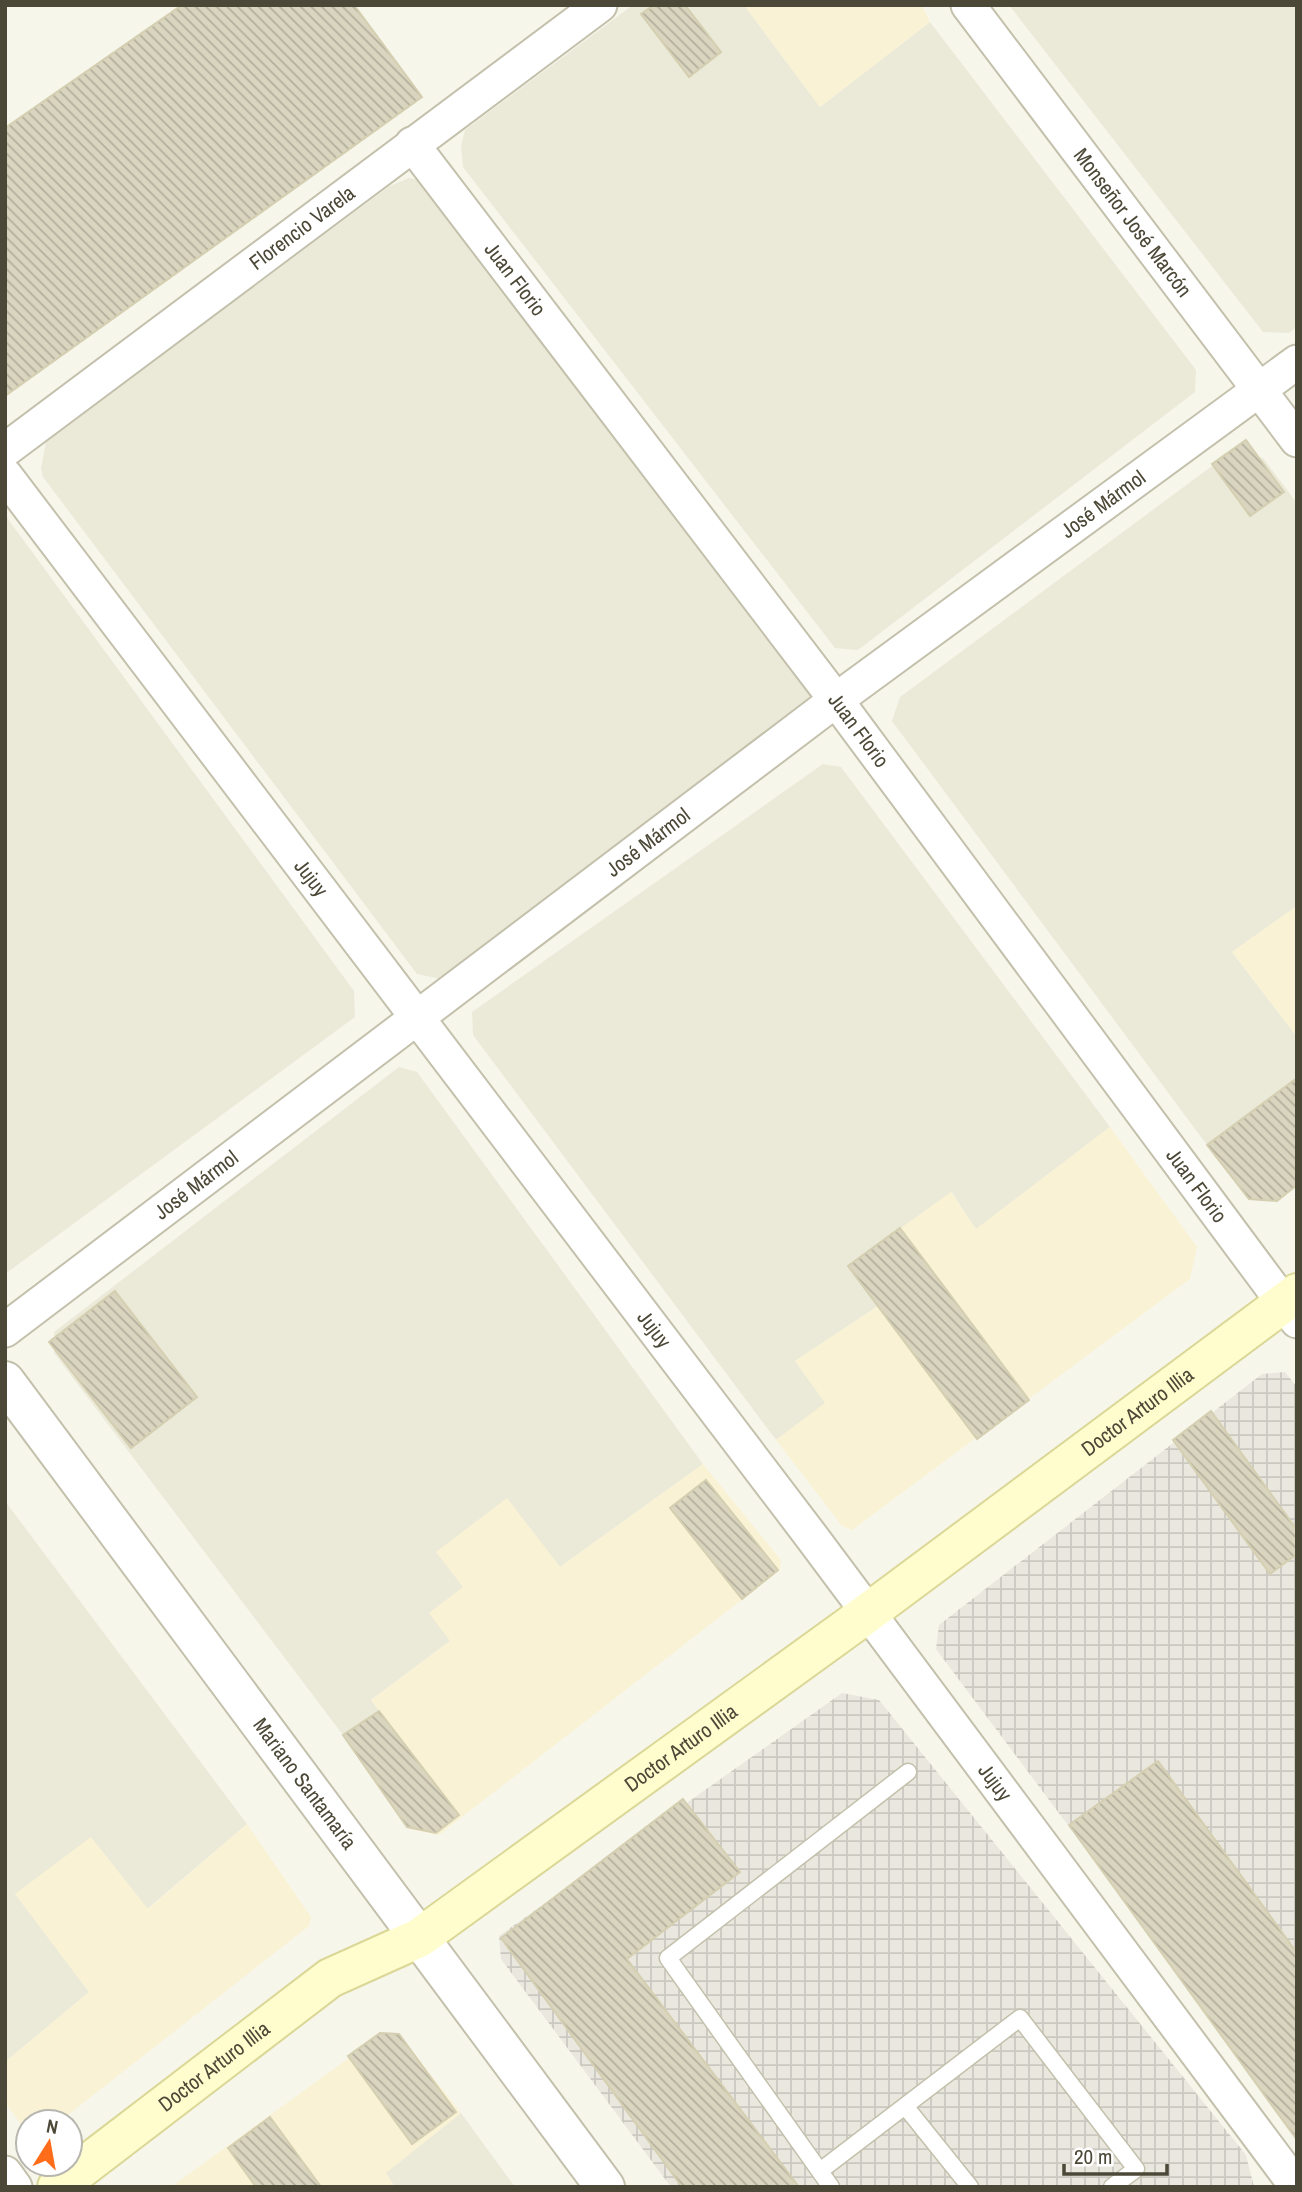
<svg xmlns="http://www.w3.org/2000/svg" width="1302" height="2192" viewBox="0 0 1302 2192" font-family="'Archivo Narrow',sans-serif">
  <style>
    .residential { fill: #ebe9d8 }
    .commercial { fill: #f9f2d5 }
    .industrial { fill: url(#industrial-grid) }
    .building { fill: url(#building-back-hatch); stroke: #d5cfb1; stroke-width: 2 }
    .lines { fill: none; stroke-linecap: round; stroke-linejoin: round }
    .service-casing { stroke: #c3c0ac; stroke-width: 19 }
    .minor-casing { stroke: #c3c0ac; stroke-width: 37 }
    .tertiary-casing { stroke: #c3c0ac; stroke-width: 42 }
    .secondary-casing { stroke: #dbd797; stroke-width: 42 }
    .service { stroke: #fff; stroke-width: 16 }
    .minor { stroke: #fff; stroke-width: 33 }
    .tertiary { stroke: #fff; stroke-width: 38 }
    .secondary { stroke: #fffdcd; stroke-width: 38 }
    .labels { text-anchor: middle; stroke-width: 5; stroke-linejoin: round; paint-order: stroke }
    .street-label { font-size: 21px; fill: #4c4837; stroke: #fff }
  </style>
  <defs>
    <pattern id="industrial-grid" width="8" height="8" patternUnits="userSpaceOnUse" patternTransform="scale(1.75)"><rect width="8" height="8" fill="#eae7df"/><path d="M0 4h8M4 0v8" fill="none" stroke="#cac8c0"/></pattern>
    <pattern id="building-back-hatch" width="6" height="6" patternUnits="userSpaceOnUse" patternTransform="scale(1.75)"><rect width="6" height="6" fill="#dad5bf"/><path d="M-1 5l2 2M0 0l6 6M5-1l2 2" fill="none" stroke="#b3af9c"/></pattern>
  </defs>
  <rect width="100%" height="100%" fill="#f7f6eb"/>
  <path class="residential" d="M633 5H744L820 107 930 22 1196 370 1195 392 858 650 835 648 463 167 461 146 465 130Z
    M1009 5H1297V327L1289 333 1263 332Z
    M409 178 422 180 811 690 810 701 445 980 417 974 43 477 41 469 46 441 390 186Z
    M1235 449 1263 458 1297 503V906L1232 952 1297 1037V1078L1207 1145 892 721 900 697Z
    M5 515 354 991 355 1017 5 1274Z
    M823 764 841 767 1110 1127 975 1230 952 1192 878 1306 795 1361 826 1403 776 1440 473 1035 472 1012Z
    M399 1067 417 1072 703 1464 560 1567 507 1499 463 1587 450 1641 371 1700 379 1711 343 1735 54 1353V1332Z
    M5 1501 247 1824 147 1909 15 1893 89 1992 5 2062Z
    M461 2113 515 2187H395L385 2173Z"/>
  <path class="commercial" d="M744 5H922L930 22 820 107Z
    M1297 906V1037L1232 952Z
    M1110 1127 1197 1247 1190 1279 852 1530 842 1526 776 1440 825 1403 795 1361 878 1306 848 1266 951 1192 976 1229Z
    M703 1464 781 1560 780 1570 439 1835 410 1829 343 1735 379 1711 371 1700 450 1641 429 1613 463 1587 436 1552 507 1498 560 1567Z
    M247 1824 311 1917 309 1926 59 2122H28V2133L5 2103V2062L89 1992 15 1894 91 1837 148 1909Z
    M382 2034 401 2037 461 2113 386 2173 395 2187H171Z"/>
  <path class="industrial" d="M1285 1372 1297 1387V2131L936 1649 939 1625 1262 1374Z
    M842 1693 879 1700 1246 2155 1254 2187H671L501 1959 499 1936Z"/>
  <path class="building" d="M182 5H354L422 97 5 396V128Z
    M654 5H685L721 52 689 77 641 14Z
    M1246 440 1284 492 1250 516 1212 464Z
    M1297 1078V1185L1277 1201 1249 1199 1207 1145Z
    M900 1228 1029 1400 977 1439 848 1266Z
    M115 1291 197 1397 131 1448 49 1342Z
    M1211 1411 1297 1530V1554L1270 1574 1173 1440Z
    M706 1480 778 1570 742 1599 670 1508Z
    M379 1711 459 1815 436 1833 407 1827 343 1735Z
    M1158 1761 1297 1953V2140L1069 1825Z
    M683 1799 740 1872 627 1959 799 2187H682L501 1938Z
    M380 2033 399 2034 456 2112 412 2144 348 2056Z
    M270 2117 321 2187H256L228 2148Z"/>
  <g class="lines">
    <defs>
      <path id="service" d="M905 2106 970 2187
        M820 2171 1020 2018 1136 2169 1112 2187
        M831 2187 668 1958 908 1772"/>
      <g id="minor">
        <path id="s1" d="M968 5 1297 440"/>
        <path id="s2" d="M412 144 836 700 1297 1321"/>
        <path id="s3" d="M5 450 600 5"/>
        <path id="s4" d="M5 475 811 1536 1297 2187"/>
        <path id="s5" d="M5 1330 836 700 1297 362"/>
        <path d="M5 2173 15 2187"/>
      </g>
      <g id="tertiary">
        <path id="s6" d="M5 1381 605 2187"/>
      </g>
      <g id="secondary">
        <path id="s7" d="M57 2187 330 1978 419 1938 869 1612 1297 1293"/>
      </g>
    </defs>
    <use href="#service" class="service-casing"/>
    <use href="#minor" class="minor-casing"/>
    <use href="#tertiary" class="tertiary-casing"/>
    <use href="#secondary" class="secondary-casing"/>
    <use href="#service" class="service"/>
    <use href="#minor" class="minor"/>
    <use href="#tertiary" class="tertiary"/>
    <use href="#secondary" class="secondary"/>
  </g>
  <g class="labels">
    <g class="street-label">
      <text dy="7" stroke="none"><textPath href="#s1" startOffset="273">Monseñor José Marcón</textPath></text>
      <text dy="7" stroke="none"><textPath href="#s3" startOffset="371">Florencio Varela</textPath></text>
      <text dy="7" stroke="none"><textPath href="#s2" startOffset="170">Juan Florio</textPath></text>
      <text dy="7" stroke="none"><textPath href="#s5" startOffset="1374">José Mármol</textPath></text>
      <text dy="7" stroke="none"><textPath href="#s2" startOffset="737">Juan Florio</textPath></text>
      <text dy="7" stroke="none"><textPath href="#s5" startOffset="807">José Mármol</textPath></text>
      <text dy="7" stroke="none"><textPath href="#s4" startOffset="506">Jujuy</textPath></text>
      <text dy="7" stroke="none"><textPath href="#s5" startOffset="240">José Mármol</textPath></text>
      <text dy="7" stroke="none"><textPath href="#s2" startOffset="1304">Juan Florio</textPath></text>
      <text dy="7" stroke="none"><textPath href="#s4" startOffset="1073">Jujuy</textPath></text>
      <text dy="7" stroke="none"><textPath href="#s7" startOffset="1332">Doctor Arturo Illia</textPath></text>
      <text dy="7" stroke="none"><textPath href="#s7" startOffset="765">Doctor Arturo Illia</textPath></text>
      <text dy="7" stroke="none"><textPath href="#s4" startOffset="1640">Jujuy</textPath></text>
      <text dy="7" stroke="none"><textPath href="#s6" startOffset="502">Mariano Santamaría</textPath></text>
      <text dy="7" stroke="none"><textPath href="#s7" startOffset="198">Doctor Arturo Illia</textPath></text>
    </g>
  </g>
  <rect width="1302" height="2192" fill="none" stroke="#4c4837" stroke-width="14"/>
  <g transform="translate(49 2143) rotate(11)"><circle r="33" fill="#ffffff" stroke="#b7b6af" stroke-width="2"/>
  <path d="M0-5L12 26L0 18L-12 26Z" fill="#ff6c1a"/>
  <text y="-10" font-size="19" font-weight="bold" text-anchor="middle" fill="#4c4837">N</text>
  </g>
  <path d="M1064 2164v10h103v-10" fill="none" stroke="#4c4837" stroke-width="3.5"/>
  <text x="1074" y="2164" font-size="21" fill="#4c4837" stroke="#ffffff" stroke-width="5" paint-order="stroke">20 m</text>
</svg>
